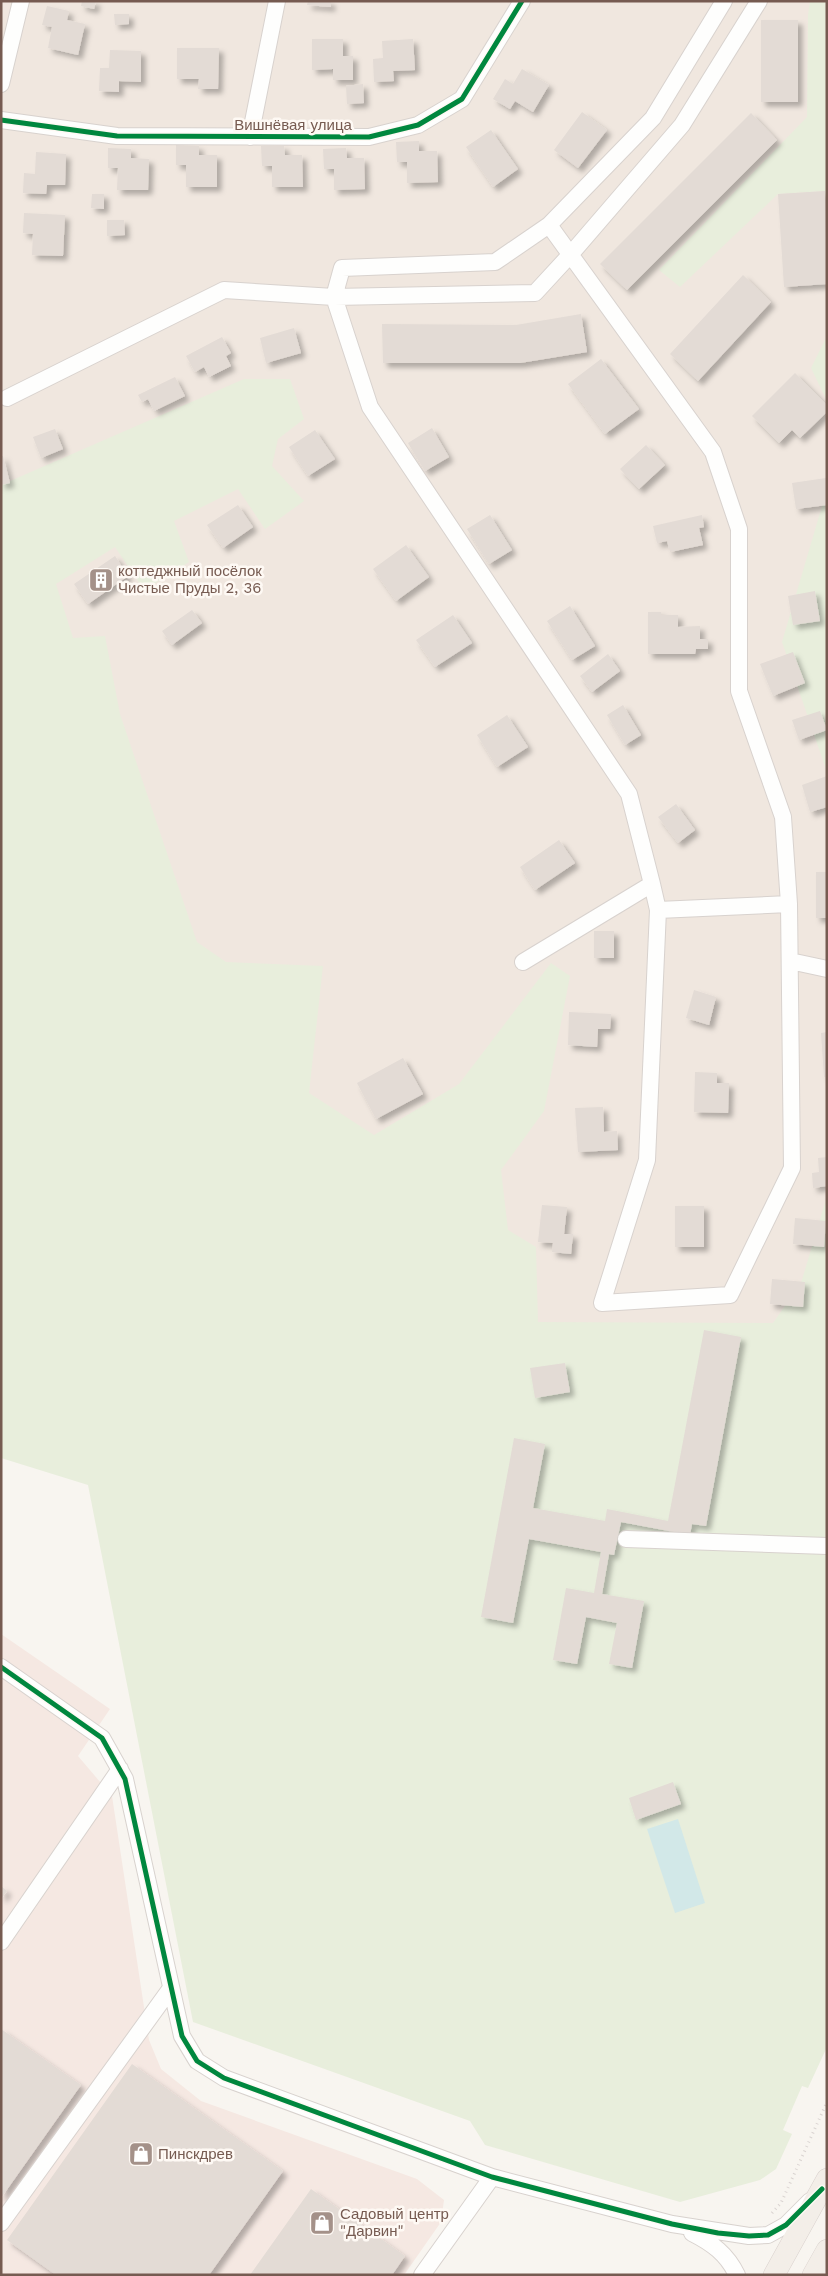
<svg xmlns="http://www.w3.org/2000/svg" width="828" height="2276" viewBox="0 0 828 2276" font-family="'Work Sans',sans-serif">
  <style>
    .residential { fill: #f0e7df }
    .commercial { fill: #f5e8e2 }
    .green { fill: #e8eedc }
    .water { fill: #d2e8e8 }
    .building { fill: #e3dbd5; filter: url(#shadow) }
    .lines { fill: none; stroke-linecap: round; stroke-linejoin: round }
    .minor-casing { stroke: #d8d2ce; stroke-width: 18 }
    .major-casing { stroke: #d9d1cd; stroke-width: 22 }
    .path { stroke: #dad4d1; stroke-width: 3; stroke-dasharray: 1 4; stroke-linecap: butt }
    .minor { stroke: #fefefd; stroke-width: 16 }
    .major { stroke: #f3eee8; stroke-width: 21 }
    .cycleway-casing { stroke: #fef9f4; stroke-width: 8 }
    .cycleway { stroke: #00873e; stroke-width: 5 }
    .labels { text-anchor: middle; stroke-width: 5; stroke-linejoin: round; paint-order: stroke }
    .street-label { font-size: 15px; fill: #765b51; stroke: #fef9f4 }
    .poi-label { font-size: 15px; fill: #765b51; stroke: #fef9f4; text-anchor: start }
  </style>
  <defs>
    <filter id="shadow"><feDropShadow dx="4.5" dy="4.5" stdDeviation="2.5" flood-color="#0004"/></filter>
  </defs>
  <rect width="100%" height="100%" fill="#f8f5f0"/>
  <path class="residential" d="M1 1H827V1327L72 1343 1 974Z"/>
  <path class="commercial" d="M1 1634 110 1709 78 1756 112 1796 149 2040 161 2069 201 2101 417 2179 444 2200 441 2222 404 2275H1Z"/>
  <path class="green" d="M810 1H827V212L825 191 778 194 680 287 659 270 807 117 808 15Z
    M827 336V401L811 368Z
    M244 379H290L304 419 278 439 272 466 304 501 265 529 238 489 174 521 189 562 144 590 115 547 56 584 73 638 105 636 120 714 197 942 226 962 323 966 309 1093 374 1135 459 1084 551 963 570 976 544 1111 501 1170 508 1230 536 1247 538 1322 773 1323 801 1283 827 1196V2047L808 2088 802 2086 783 2130 792 2134 776 2169 760 2180 680 2202 485 2145 470 2121 193 2022 88 1485 1 1458V485Z
    M827 489V772L782 642Z"/>
  <path class="water" d="M678 1819 705 1903 675 1913 647 1829Z"/>
  <path class="building" d="M82 1H96L94 9 81 6Z
    M308 1H331V7L307 5Z
    M47 6 69 11 67 20 85 24 78 55 48 48 52 27 42 25Z
    M114 14H129V24L115 25Z
    M761 20H798V102H761Z
    M312 39H343V56H353V80H333V69L312 70Z
    M413 39 415 70 393 71 394 81 374 82 373 59 383 58 382 41Z
    M177 48H219L218 89H198L199 79H177Z
    M110 50 141 51V82L119 81V92L99 91 100 68H109Z
    M522 69 549 85 533 112 515 101 510 109 493 99 505 79 513 84Z
    M363 84 364 103 347 104 346 86Z
    M582 112 607 130 578 168 554 150Z
    M751 113 777 140 627 290 600 264Z
    M491 130 518 169 493 187 466 147Z
    M419 141V151H437L438 182 407 183V162H397L396 142Z
    M176 145 199 146V155H217V187H186V165H176Z
    M261 146H284L285 155H302L303 187H272V166H262Z
    M108 148 131 149V158L149 159 148 190H117L118 168H108Z
    M346 148 347 158H364L365 189 334 190V169H324L323 149Z
    M36 152 66 154 65 185H47L46 194 23 193 24 173 35 174Z
    M825 191 827 284 784 287 778 194Z
    M92 194H104V209L91 208Z
    M24 213 65 215 63 256 32 255 33 234 23 233Z
    M107 220H124L125 235 107 236Z
    M743 275 771 302 698 381 670 354Z
    M581 314 587 352 520 363H383L382 324 516 325Z
    M294 328 301 353 266 363 260 338Z
    M222 337 231 353 226 356 231 366 209 377 204 367 195 372 186 356Z
    M601 359 639 409 605 434 568 384Z
    M795 373 827 405V412L800 438 792 430 779 443 752 416Z
    M175 377 185 396 154 411 148 399 142 402 138 395Z
    M432 428 449 457 425 471 408 443Z
    M55 429 63 449 41 458 33 437Z
    M315 430 335 459 308 476 289 447Z
    M646 445 665 465 639 489 620 469Z
    M1 456H3L10 483 1 485Z
    M826 478 827 505 796 509 792 483Z
    M238 505 253 527 223 548 207 525Z
    M490 515 512 550 489 564 467 529Z
    M702 515 704 527 699 528 703 545 670 552 667 541 657 543 653 526Z
    M406 545 429 577 396 601 373 569Z
    M115 556 128 576 88 604 74 584Z
    M815 591 820 621 793 625 788 596Z
    M570 606 595 646 572 660 547 621Z
    M192 610 202 623 172 645 162 631Z
    M648 612H661V615H678V627L700 626V639H708V649H696L695 654H648Z
    M453 615 472 643 435 667 416 640Z
    M793 652 805 683 773 696 760 664Z
    M608 654 620 671 592 692 580 676Z
    M623 705 641 735 625 745 607 715Z
    M820 711 827 730 799 740 792 720Z
    M507 715 528 747 497 767 477 735Z
    M827 776V807L810 812 802 785Z
    M676 804 695 830 678 843 658 817Z
    M559 840 575 863 535 890 520 867Z
    M816 872H827V918H816Z
    M594 931H614V958H594Z
    M694 990 716 997 709 1025 686 1018Z
    M569 1012 611 1014 610 1029H598L597 1047 568 1045Z
    M827 1032V1077H824L821 1033Z
    M403 1058 423 1094 376 1119 357 1083Z
    M695 1072 717 1073V1083H729L728 1113 694 1112Z
    M603 1107 604 1132 617 1131 618 1150 578 1152 575 1108Z
    M827 1157V1186L813 1188 812 1173 819 1172 818 1158Z
    M542 1205 567 1207 564 1234H573L571 1254 552 1252 553 1243 538 1242Z
    M675 1206H704V1247H675Z
    M795 1218 826 1221 824 1247 793 1244Z
    M772 1279 805 1282 803 1307 770 1304Z
    M704 1330 741 1337 706 1526 692 1524 690 1535 621 1522 614 1555 609 1554 602 1594 644 1601 632 1668 609 1664 617 1623 586 1617 577 1664 553 1660 566 1588 594 1593 601 1552 529 1539 513 1623 481 1617 514 1438 545 1444 533 1508 605 1521 607 1509 668 1521Z
    M565 1363 570 1392 535 1398 530 1368Z
    M673 1782 681 1804 636 1820 629 1798Z
    M1 1886 7 1891 1 1899Z
    M1 2029 81 2085 1 2198Z
    M132 2064 283 2171 209 2275H56L7 2240Z
    M311 2189 405 2256 392 2275H250Z"/>
  <g class="lines">
    <defs>
      <path id="minor" d="M1 84 21 1
        M1 120 117 136 369 137 418 125 462 99 522 1
        M250 137 277 1
        M549 225 713 452 739 529V691L783 817 789 904 792 1168 730 1295 602 1303 647 1160 658 910 652 884 629 794 370 407 334 297 342 268 495 262 549 225 653 118 724 1
        M7 398 224 290 334 297 535 293 570 255 682 125 759 1
        M658 910 789 904
        M790 961 827 969
        M523 962 652 884
        M626 1539 827 1546
        M1 1667 102 1738 125 1779 182 2036 197 2061 224 2078 492 2177 672 2224 749 2236 768 2235 786 2225 810 2201
        M1 1942 120 1769
        M1 2223 171 1988
        M692 2233C712 2243 727 2254 737 2275
        M422 2275 492 2177"/>
      <path id="major" d="M774 2275 827 2179
        M813 2275 827 2250"/>
    </defs>
    <use href="#minor" class="minor-casing"/>
    <use href="#major" class="major-casing"/>
    <path class="path" d="M772 2213 781 2203 827 2102"/>
    <use href="#minor" class="minor"/>
    <use href="#major" class="major"/>
    <defs>
      <path id="cycleway" d="M1 120 117 136 369 137 418 125 462 99 522 1
        M1 1667 102 1738 125 1779 182 2036 197 2061 224 2078 492 2177 672 2224 718 2233 749 2236 768 2235 786 2225 822 2189"/>
    </defs>
    <use href="#cycleway" class="cycleway-casing"/>
    <use href="#cycleway" class="cycleway"/>
  </g>
  <defs>
    <symbol id="building-square" viewBox="-11 -11 22 22"><rect x="-9" y="-9" width="18" height="18" rx="4" fill="#a49189" stroke="#fef9f4"/><path d="M-4-6H4V6H1V3H-1V6H-4ZM-2.5-4.3h1.7v1.8h-1.7ZM.8-4.3h1.7v1.8H.8ZM-2.5-1h1.7V.8h-1.7ZM.8-1h1.7V.8H.8Z" fill="#fff"/></symbol>
    <symbol id="shop-square" viewBox="-11 -11 22 22"><rect x="-9" y="-9" width="18" height="18" rx="4" fill="#a49189" stroke="#fef9f4"/><path d="M-5-2.5h2.3a2.7 3.5 0 0 1 5.4 0H5L5.5 6h-11ZM-1.5-2.5h3a1.5 2.3 0 0 0-3 0Z" fill="#fff"/></symbol>
  </defs>
  <g fill-rule="evenodd">
    <use href="#building-square" x="87" y="566" width="28" height="28"/>
    <use href="#shop-square" x="127" y="2140" width="28" height="28"/>
    <use href="#shop-square" x="308" y="2209" width="28" height="28"/>
  </g>
  <g class="labels">
    <g class="street-label">
      <text x="293" y="130">Вишнёвая улица</text>
    </g>
    <g class="poi-label">
      <text x="118" y="576">коттеджный посёлок<tspan x="118" dy="17">Чистые Пруды 2, 36</tspan></text>
      <text x="158" y="2159">Пинскдрев</text>
      <text x="340" y="2219">Садовый центр<tspan x="340" dy="17">"Дарвин"</tspan></text>
    </g>
  </g>
  <rect width="828" height="2276" fill="none" stroke="#765b51" stroke-width="5"/>
</svg>
